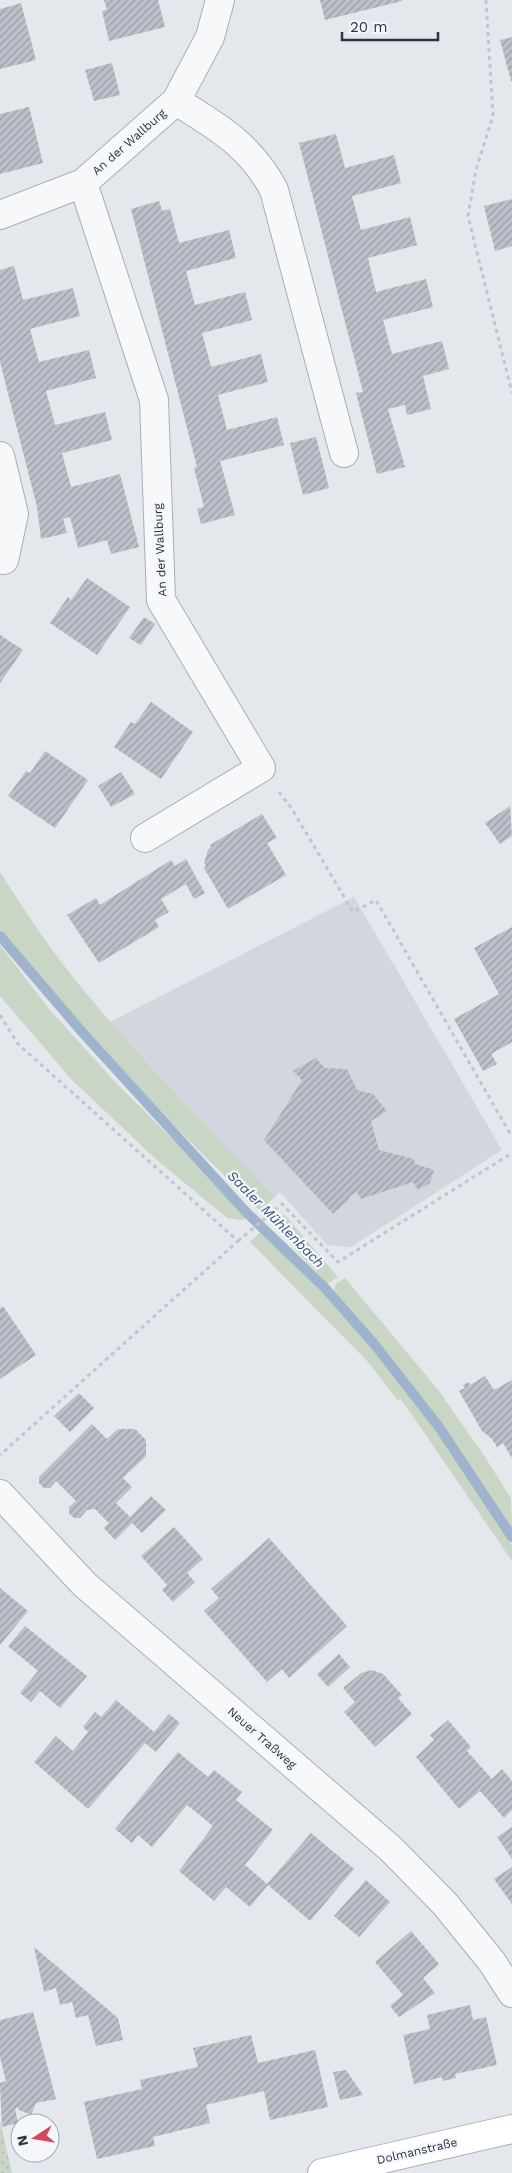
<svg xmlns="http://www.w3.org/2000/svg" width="512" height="2173" viewBox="0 0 512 2173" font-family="'Work Sans',sans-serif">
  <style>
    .built { fill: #d2d6de }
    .grass { fill: #c9d6c5 }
    .park { fill: url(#park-dots) }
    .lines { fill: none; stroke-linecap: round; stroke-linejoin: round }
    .stream { stroke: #9fb4cc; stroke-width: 10 }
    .building { fill: url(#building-hatch) }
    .minor-casing { stroke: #a9aeb7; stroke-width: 30 }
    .secondary-casing { stroke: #a9aeb7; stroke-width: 30 }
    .path { stroke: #c2c5cb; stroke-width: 3; stroke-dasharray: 4 4; stroke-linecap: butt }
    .minor { stroke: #f7f8fa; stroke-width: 28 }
    .secondary { stroke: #fff; stroke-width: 28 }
    .labels { text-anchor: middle; stroke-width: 4.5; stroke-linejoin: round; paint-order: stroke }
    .street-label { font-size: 12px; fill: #2b3445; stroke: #f4f6f9 }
    .water-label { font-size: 14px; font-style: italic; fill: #34527a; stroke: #f4f6f9 }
  </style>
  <defs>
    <pattern id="park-dots" width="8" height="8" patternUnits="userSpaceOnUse" patternTransform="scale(1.25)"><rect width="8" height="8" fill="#c9d6c5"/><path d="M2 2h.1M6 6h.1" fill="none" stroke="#adb8ab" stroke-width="1.8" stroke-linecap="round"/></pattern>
    <pattern id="building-hatch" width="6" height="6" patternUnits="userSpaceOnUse" patternTransform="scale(1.25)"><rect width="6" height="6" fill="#bbc0ca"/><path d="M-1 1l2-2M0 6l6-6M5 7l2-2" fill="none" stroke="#989da6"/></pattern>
  </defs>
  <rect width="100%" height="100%" fill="#e4e7ec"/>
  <path class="built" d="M354 897 502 1150 351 1247 327 1245 280 1192 275 1197 151 1069 110 1022Z"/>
  <path class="grass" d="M0 872C25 911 51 951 81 987 141 1061 209 1128 275 1197L260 1211 127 1079 56 1002 0 929Z
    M0 945 49 1009 117 1084 252 1218 240 1220 227 1218 158 1161 72 1080 0 996Z
    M284 1214 338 1277 327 1284 271 1222 277 1221Z
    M264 1229 377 1349 437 1429 512 1545V1561L401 1399 398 1401 368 1362 250 1242Z
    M345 1278 439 1391 483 1454 511 1498 512 1530 442 1425 334 1290 336 1284Z"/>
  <path class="park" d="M0 2121 12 2173H0Z"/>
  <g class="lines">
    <path class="stream" d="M0 936 82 1032 246 1212 325 1288 375 1345 439 1427 512 1537"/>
  </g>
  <path class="building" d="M104 0H158L165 27 109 41 102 11 107 10Z
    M320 0H402V1L325 20Z
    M21 3 36 60 0 69V9Z
    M512 37V81H511L500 40Z
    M112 63 120 95 94 101 85 70Z
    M29 107 43 163 0 174V114Z
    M336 134 345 168 394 155 401 183 352 196 361 230 410 217 417 245 368 258 376 292 426 279 433 307 383 320 392 354 442 341 449 369 423 376 431 409 407 415 405 405 388 409 405 467 377 474 356 393 363 392 299 143Z
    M512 199V246L495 251 484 206Z
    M159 201 162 211 170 209 179 243 229 230 236 258 186 271 195 305 245 292 252 320 202 333 211 367 261 354 268 382 218 395 227 430 277 417 284 445 220 461 235 515 201 524 197 509 204 507 194 468 197 467 131 209Z
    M14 266 23 300 73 288 80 316 30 329 39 362 89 350 96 378 46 391 55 425 105 412 112 440 62 453 71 487 120 474 139 547 111 554 107 540 78 548 70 517 63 519 67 533 41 539 37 507 0 362V270Z
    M316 437 329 488 303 495 290 443Z
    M87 578 130 607 97 655 50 623 68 597 71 600Z
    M144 617 155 624 141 645 129 638Z
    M0 635 23 650 0 683Z
    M151 702 193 732 161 779 114 747 131 722 135 724Z
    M45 751 88 780 55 828 8 796 26 771 30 773Z
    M121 772 135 794 111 807 98 786Z
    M510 806 512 836 500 844 485 823Z
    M262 814 277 838 267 843 286 875 228 909 204 868 206 866 204 863 208 850 211 847 210 845Z
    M186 859 205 893 194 899 186 884 161 899 169 912 155 920 159 927 99 963 67 915 96 898 100 905 171 860 175 866Z
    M512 927V1042L491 1054 497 1064 483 1071 454 1019 499 994 474 948Z
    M316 1058 325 1068 347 1069 357 1090 373 1094 387 1111 371 1121 379 1150 414 1159 415 1164 434 1170 430 1183 418 1190 413 1182 361 1199 357 1192 349 1197 350 1199 333 1214 264 1140 302 1080 293 1071Z
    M3 1306 36 1355 0 1379V1308Z
    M485 1376 494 1390 512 1380V1458L503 1443 497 1447 492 1439 482 1431 459 1391 465 1388 463 1385 468 1382 470 1385Z
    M79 1393 94 1408 70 1432 54 1416Z
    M92 1424 107 1439 118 1429H135L146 1440V1456L123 1478 132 1487 116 1503 130 1517 151 1496 166 1510 142 1533 132 1523 115 1540 104 1528 109 1523 95 1509 87 1510 80 1518H74L69 1513V1507L76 1501 56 1481 50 1488H44L39 1483V1477Z
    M174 1527 203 1559 187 1573 195 1582 173 1602 162 1590 167 1585 141 1556Z
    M269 1538 347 1626 289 1678 282 1669 267 1682 204 1611 219 1598 211 1589Z
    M0 1588 28 1611 0 1645Z
    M25 1626 87 1676 60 1708 40 1691 31 1702 20 1693 38 1671 8 1646Z
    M339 1654 350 1667 328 1687 317 1674Z
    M372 1670 383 1674 402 1695 398 1698 412 1714 375 1747 344 1712 355 1702 343 1688 361 1673Z
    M116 1700 154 1732 169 1714 180 1723 156 1752 145 1743 88 1809 34 1762 56 1736 73 1751 88 1732 83 1727 95 1712 101 1717Z
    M448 1720 471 1747 467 1751 492 1779 502 1769 512 1781V1810L504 1818 480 1791 459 1809 416 1757 434 1740 430 1735Z
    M178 1752 208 1777 214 1770 242 1792 236 1800 273 1830 245 1865 267 1884 311 1833 354 1869 310 1921 268 1885 250 1907 226 1887 214 1901 179 1871 213 1826 187 1805 152 1847 138 1835 132 1843 115 1829Z
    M512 1827V1859L497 1837Z
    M512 1867V1904L494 1879Z
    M366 1880 390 1902 359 1937 334 1916Z
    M411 1931 439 1964 423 1978 435 1993 399 2017 390 2006 403 1995 375 1962Z
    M34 1947 118 2018 123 2040 96 2046 88 2015 76 2018 72 2002 60 2005 56 1988 44 1992Z
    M470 2005 473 2020 486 2017 497 2065 455 2074 456 2078 443 2081 442 2077 414 2084 403 2035 430 2029 427 2015Z
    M33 2012 56 2099 36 2103 31 2115 19 2110 18 2107 15 2109 18 2123 2 2127 0 2083 6 2081 0 2057V2020Z
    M251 2035 258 2063 315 2050 328 2107 270 2120 264 2091 206 2105 210 2123 153 2137 155 2146 97 2159 84 2102 142 2089 140 2080 198 2067 193 2048Z
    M346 2070 363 2095 340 2100 333 2072Z"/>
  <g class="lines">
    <defs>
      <path id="minor" d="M176 101C217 126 251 146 274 190L344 453
        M83 183 154 400 161 600 261 768 145 838
        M0 215 83 183 176 101 210 37 220 0
        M0 456 14 514 4 560
        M0 1494 84 1584 391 1849 445 1904 492 1962 512 1993"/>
      <path id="secondary" d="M322 2173 512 2129"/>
    </defs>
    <use href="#minor" class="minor-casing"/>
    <use href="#secondary" class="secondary-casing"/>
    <path class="path" d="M486 0 493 116 476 170 468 216 512 393
      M279 792 292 809 353 912 376 900 512 1137
      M0 1015 18 1044 238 1241 0 1455
      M238 1241 282 1204 338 1262 512 1153"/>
    <use href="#minor" class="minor"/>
    <use href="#secondary" class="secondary"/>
  </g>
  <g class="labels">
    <g class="street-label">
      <text transform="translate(129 142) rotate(-41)" y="4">An der Wallburg</text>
      <text transform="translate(160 550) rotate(-93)" y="4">An der Wallburg</text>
      <text transform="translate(262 1738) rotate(41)" y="4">Neuer Traßweg</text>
      <text transform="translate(417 2151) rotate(-13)" y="4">Dolmanstraße</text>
    </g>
    <g class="water-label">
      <text transform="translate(276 1219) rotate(45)" y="5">Saaler Mühlenbach</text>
    </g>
  </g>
  <g transform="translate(35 2138) rotate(258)"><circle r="24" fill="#f4f6f9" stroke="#a4a8b1"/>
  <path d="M0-4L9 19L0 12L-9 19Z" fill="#d1495b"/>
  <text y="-8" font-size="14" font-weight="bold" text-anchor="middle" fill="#2b3445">N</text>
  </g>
  <path d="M342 32v8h96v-8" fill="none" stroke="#2b3445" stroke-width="2.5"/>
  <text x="350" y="32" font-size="15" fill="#2b3445" stroke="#f4f6f9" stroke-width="4" paint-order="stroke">20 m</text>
</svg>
